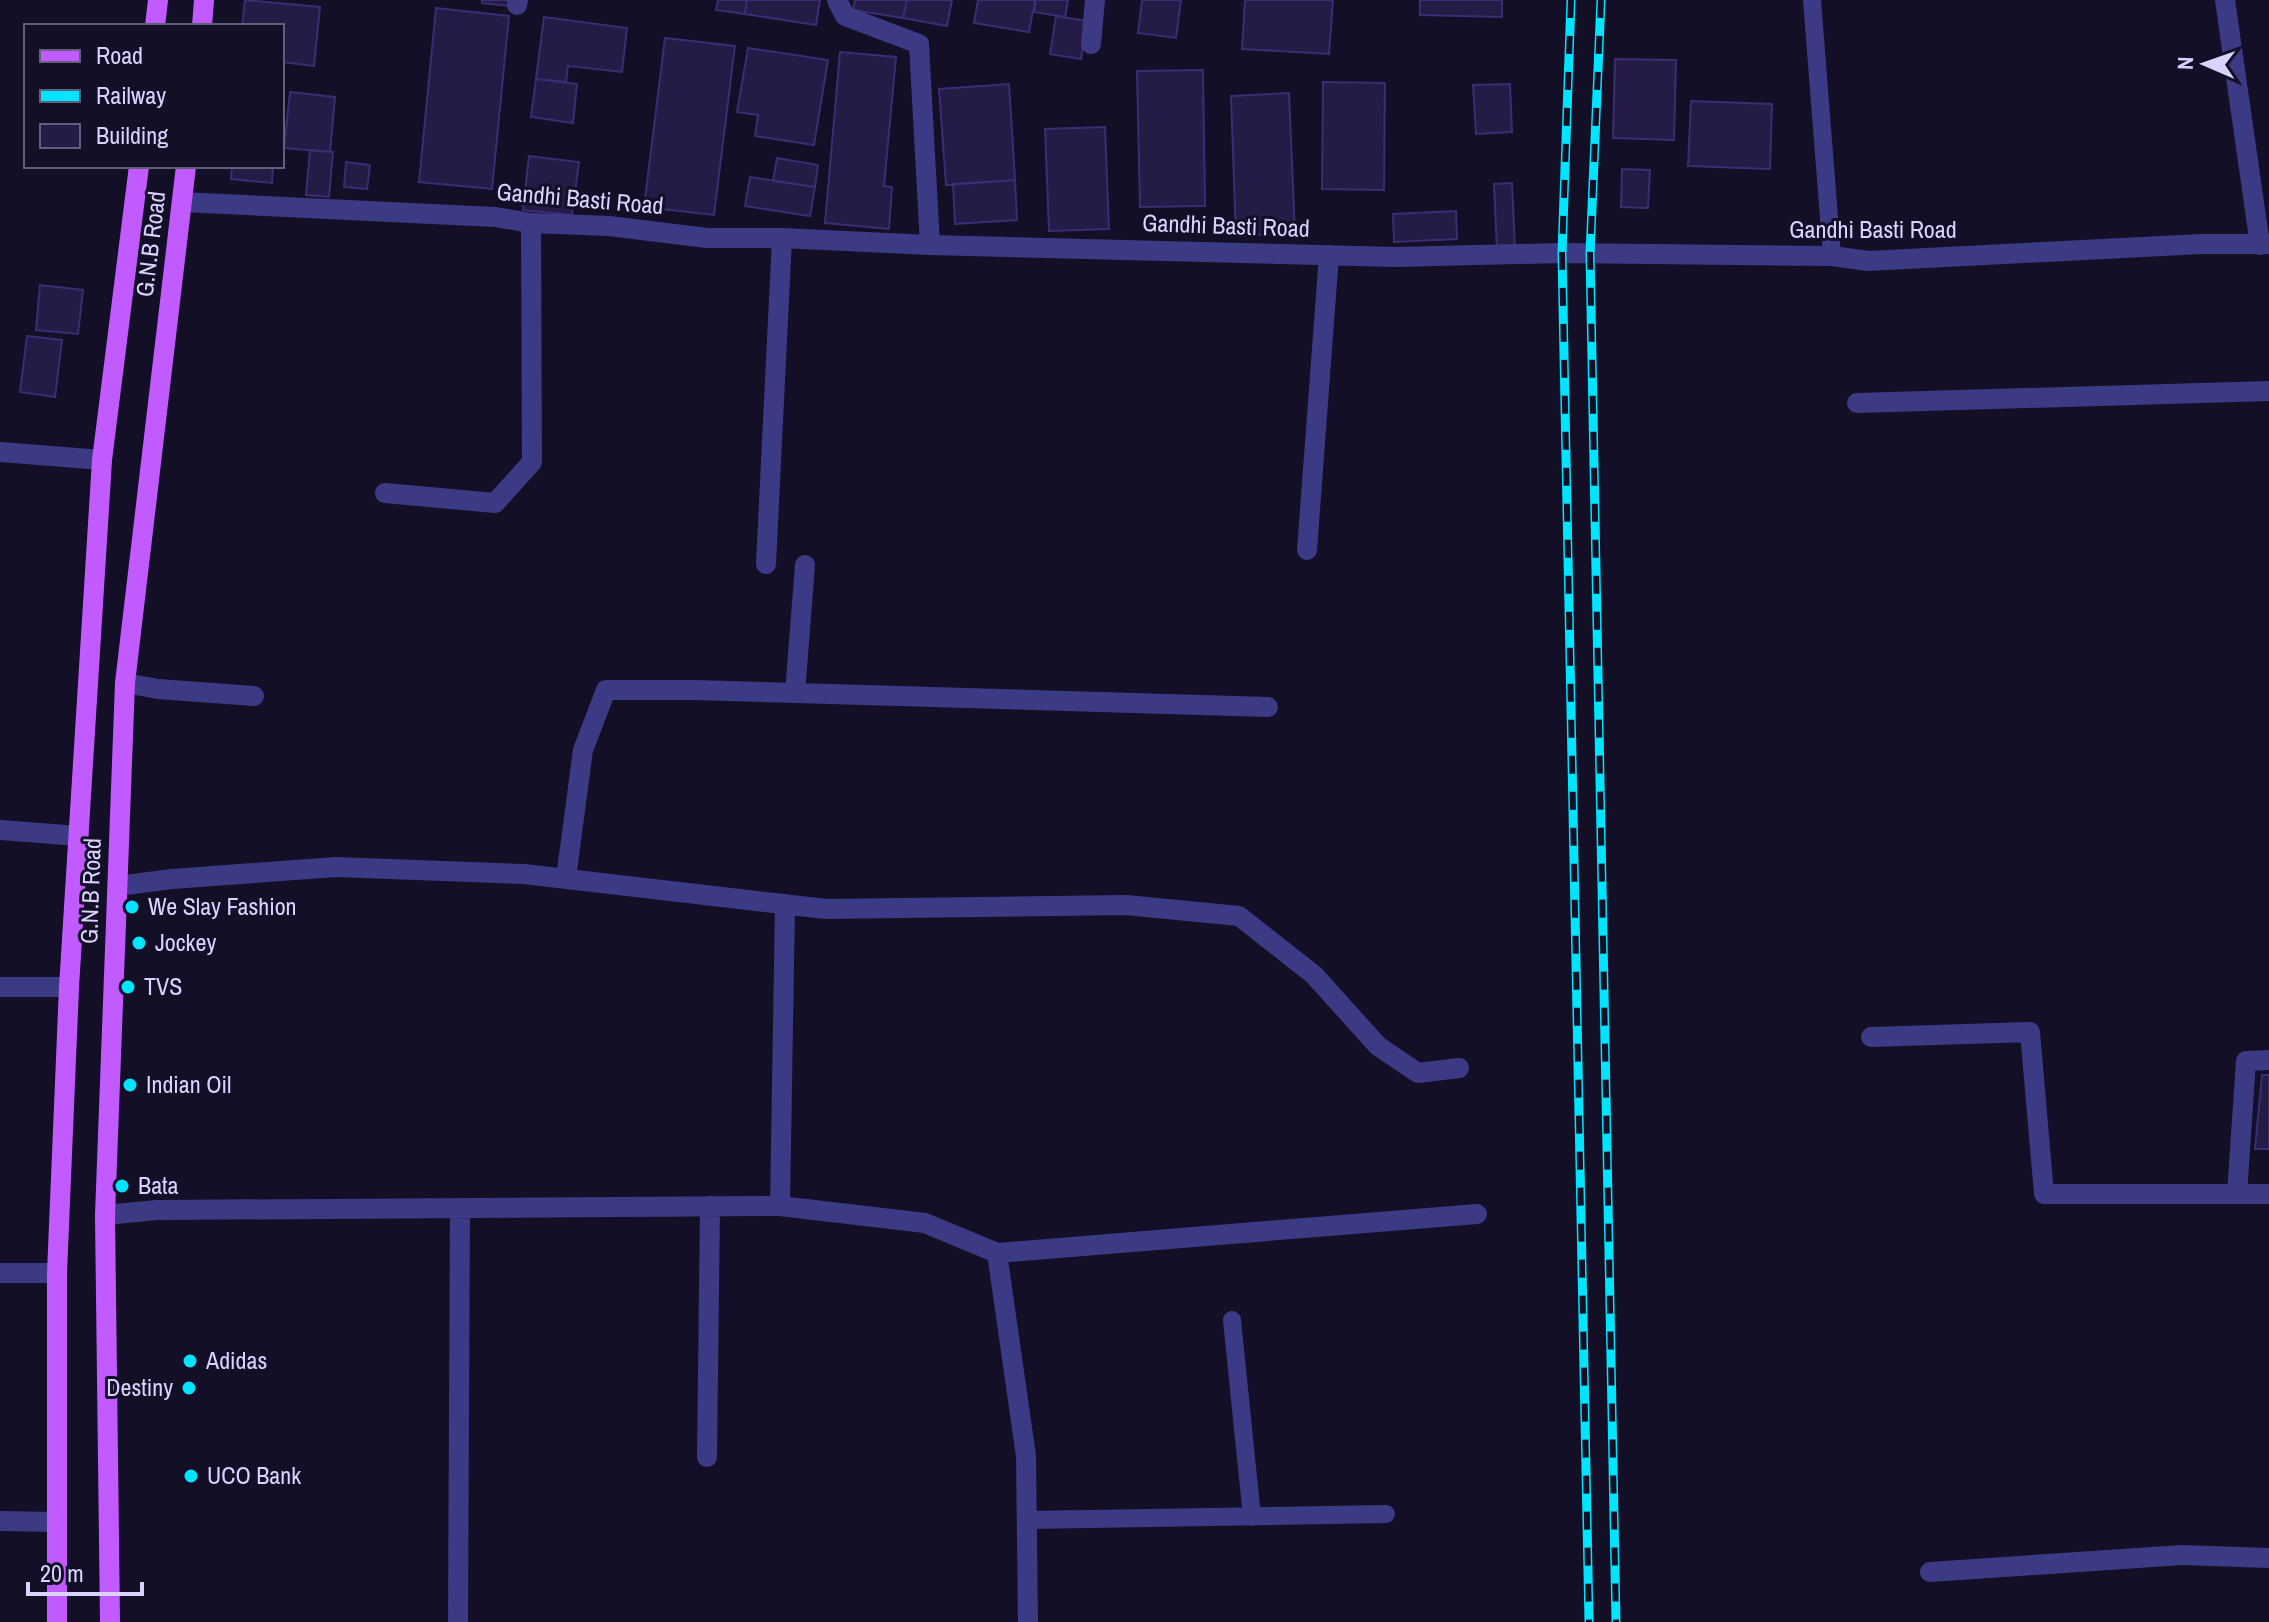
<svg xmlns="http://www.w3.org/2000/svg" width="2269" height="1622" viewBox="0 0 2269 1622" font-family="'Archivo Narrow',sans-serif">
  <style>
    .building { fill: #241b47; stroke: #3b2d73; stroke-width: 2 }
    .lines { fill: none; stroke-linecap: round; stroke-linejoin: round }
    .lane { stroke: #3d3a85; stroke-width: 18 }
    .street { stroke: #3d3a85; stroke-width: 20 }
    .primary { stroke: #c25bff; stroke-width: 20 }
    .rail-casing { stroke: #00e5ff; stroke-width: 9 }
    .rail { stroke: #130f26; stroke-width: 6; stroke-dasharray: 18; stroke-linecap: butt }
    .poi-dot { fill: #00e5ff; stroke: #130f26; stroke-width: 3 }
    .labels { text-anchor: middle; stroke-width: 6; stroke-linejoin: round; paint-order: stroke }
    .street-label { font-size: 24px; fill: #d9d4ff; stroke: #130f26 }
    .poi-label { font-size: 24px; fill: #d9d4ff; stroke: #130f26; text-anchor: start }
  </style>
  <rect width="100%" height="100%" fill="#130f26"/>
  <path class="building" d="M245 0 320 7 314 66 282 62V26H242Z
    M482 0H509L508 6 482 3Z
    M718 0H747L745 14 716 10Z
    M747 0H820L816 25 745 14Z
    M855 0H907L903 18 853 10Z
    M907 0H952L947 26 903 18Z
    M978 0H1035L1029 32 974 23Z
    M1036 0H1068L1065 17 1034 12Z
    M1142 0H1181L1176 38 1138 33Z
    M1245 0H1333L1329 54 1242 49Z
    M1420 0H1502V17L1420 15Z
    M436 8 509 16 492 189 419 182Z
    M1056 16 1087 21 1081 59 1050 54Z
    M544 17 627 28 622 72 568 66 566 82 536 79Z
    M665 38 735 46 714 215 644 207Z
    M748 48 828 60 814 145 755 136 758 115 737 112Z
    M840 52 896 57 884 186 892 187 889 229 825 223Z
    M1615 59 1676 60 1674 140 1613 138Z
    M1203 70 1205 206 1140 207 1137 71Z
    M536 79 577 84 573 123 531 117Z
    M1323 82 1385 83 1384 190 1322 189Z
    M1009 84 1015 180 946 185 939 89Z
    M1510 84 1512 132 1476 134 1473 85Z
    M290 92 335 97 330 152 284 148Z
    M1289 93 1295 233 1236 236 1231 96Z
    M1691 101 1772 104 1770 169 1688 166Z
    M1105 127 1109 229 1049 231 1045 129Z
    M310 150 333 152 329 197 306 195Z
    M529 156 579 162 572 215 523 210Z
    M777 158 818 165 815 187 773 181Z
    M346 162 370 165 367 189 344 187Z
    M232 166H273L272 183 231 179Z
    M1622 169 1650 170 1648 208 1621 207Z
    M750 177 815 187 810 216 745 206Z
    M1015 180 1017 220 955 224 953 184Z
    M1512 183 1515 250 1497 251 1494 184Z
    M1456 211 1457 239 1394 242 1393 214Z
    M40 285 83 290 78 334 36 330Z
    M27 336 62 340 55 397 20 392Z
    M2262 1075H2269V1149H2255Z"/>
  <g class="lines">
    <path class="lane" d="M1812 0 1832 256
      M1232 1320 1252 1517
      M1027 1520 1386 1514"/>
    <path class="street" d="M837 0 845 16 919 44 930 245
      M2225 0 2260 245
      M517 5 518 0
      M1091 44 1095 0
      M182 202 495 217 531 223 609 226 707 238H782L930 245 1396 257 1562 253 1832 256 1868 261 2201 244H2269
      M1857 403 2269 391
      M0 452 102 460
      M385 493 495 503 532 462 531 223
      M1307 550 1329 255
      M766 564 782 238
      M125 683 158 689 254 696
      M795 693 805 565
      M0 830 79 836
      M566 878 583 750 606 690H694L1268 707
      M118 886 172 879 336 867 524 874 826 909 1126 905 1239 916 1314 975 1378 1046 1418 1073 1459 1068
      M0 987H69
      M1871 1037 2030 1032 2044 1194H2269
      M2237 1194 2246 1061 2269 1060
      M780 1206 785 904
      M105 1215 157 1210 780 1206 925 1223 997 1253 1026 1456 1028 1622
      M997 1253 1477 1214
      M0 1273H57
      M707 1457 710 1206
      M0 1521 55 1522
      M1930 1572 2182 1555 2269 1558
      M458 1622 460 1209"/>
    <path class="primary" d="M155 26 158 0
      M202 26 204 0
      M57 1622V1273L69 987 102 460 139 166
      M110 1622 105 1215 125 683 186 166"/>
    <defs>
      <path id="rail" d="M1571 0 1562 253 1589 1622
        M1601 0 1590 254 1616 1622"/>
    </defs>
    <use href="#rail" class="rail-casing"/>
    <use href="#rail" class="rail"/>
  </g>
  <g class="poi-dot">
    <circle cx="132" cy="907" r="8"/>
    <circle cx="139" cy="943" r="8"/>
    <circle cx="128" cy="987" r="8"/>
    <circle cx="130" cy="1085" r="8"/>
    <circle cx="122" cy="1186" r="8"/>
    <circle cx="190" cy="1361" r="8"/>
    <circle cx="189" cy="1388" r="8"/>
    <circle cx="191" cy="1476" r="8"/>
  </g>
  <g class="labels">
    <g class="street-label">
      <text transform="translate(580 199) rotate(5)" y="8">Gandhi Basti Road</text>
      <text transform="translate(1226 226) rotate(2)" y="8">Gandhi Basti Road</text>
      <text x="1873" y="238">Gandhi Basti Road</text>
      <text transform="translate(151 244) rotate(-83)" y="8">G.N.B Road</text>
      <text transform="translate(91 891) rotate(-88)" y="8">G.N.B Road</text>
    </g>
    <g class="poi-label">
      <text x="148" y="915">We Slay Fashion</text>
      <text x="155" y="951">Jockey</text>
      <text x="144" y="995">TVS</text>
      <text x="146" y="1093">Indian Oil</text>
      <text x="138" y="1194">Bata</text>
      <text x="206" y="1369">Adidas</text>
      <text x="173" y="1396" text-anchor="end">Destiny</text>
      <text x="207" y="1484">UCO Bank</text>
    </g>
  </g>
  <rect x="24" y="24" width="260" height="144" fill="#130f26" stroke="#625e7d" stroke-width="2"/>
  <rect x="40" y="50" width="40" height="12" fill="#c25bff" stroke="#625e7d" stroke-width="2"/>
  <text x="96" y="64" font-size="24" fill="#d9d4ff">Road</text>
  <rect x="40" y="90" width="40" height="12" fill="#00e5ff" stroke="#625e7d" stroke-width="2"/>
  <text x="96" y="104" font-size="24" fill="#d9d4ff">Railway</text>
  <rect x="40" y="124" width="40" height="24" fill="#241b47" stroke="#625e7d" stroke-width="2"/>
  <text x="96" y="144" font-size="24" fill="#d9d4ff">Building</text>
  <g transform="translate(2205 64) rotate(272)" stroke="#130f26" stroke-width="6" paint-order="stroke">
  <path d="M0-6L14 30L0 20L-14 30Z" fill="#d9d4ff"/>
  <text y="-12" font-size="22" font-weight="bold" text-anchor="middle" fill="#d9d4ff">N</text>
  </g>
  <path d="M28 1582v12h114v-12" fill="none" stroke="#d9d4ff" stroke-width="4"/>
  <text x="40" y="1582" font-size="24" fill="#d9d4ff" stroke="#130f26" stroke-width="6" paint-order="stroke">20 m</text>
</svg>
